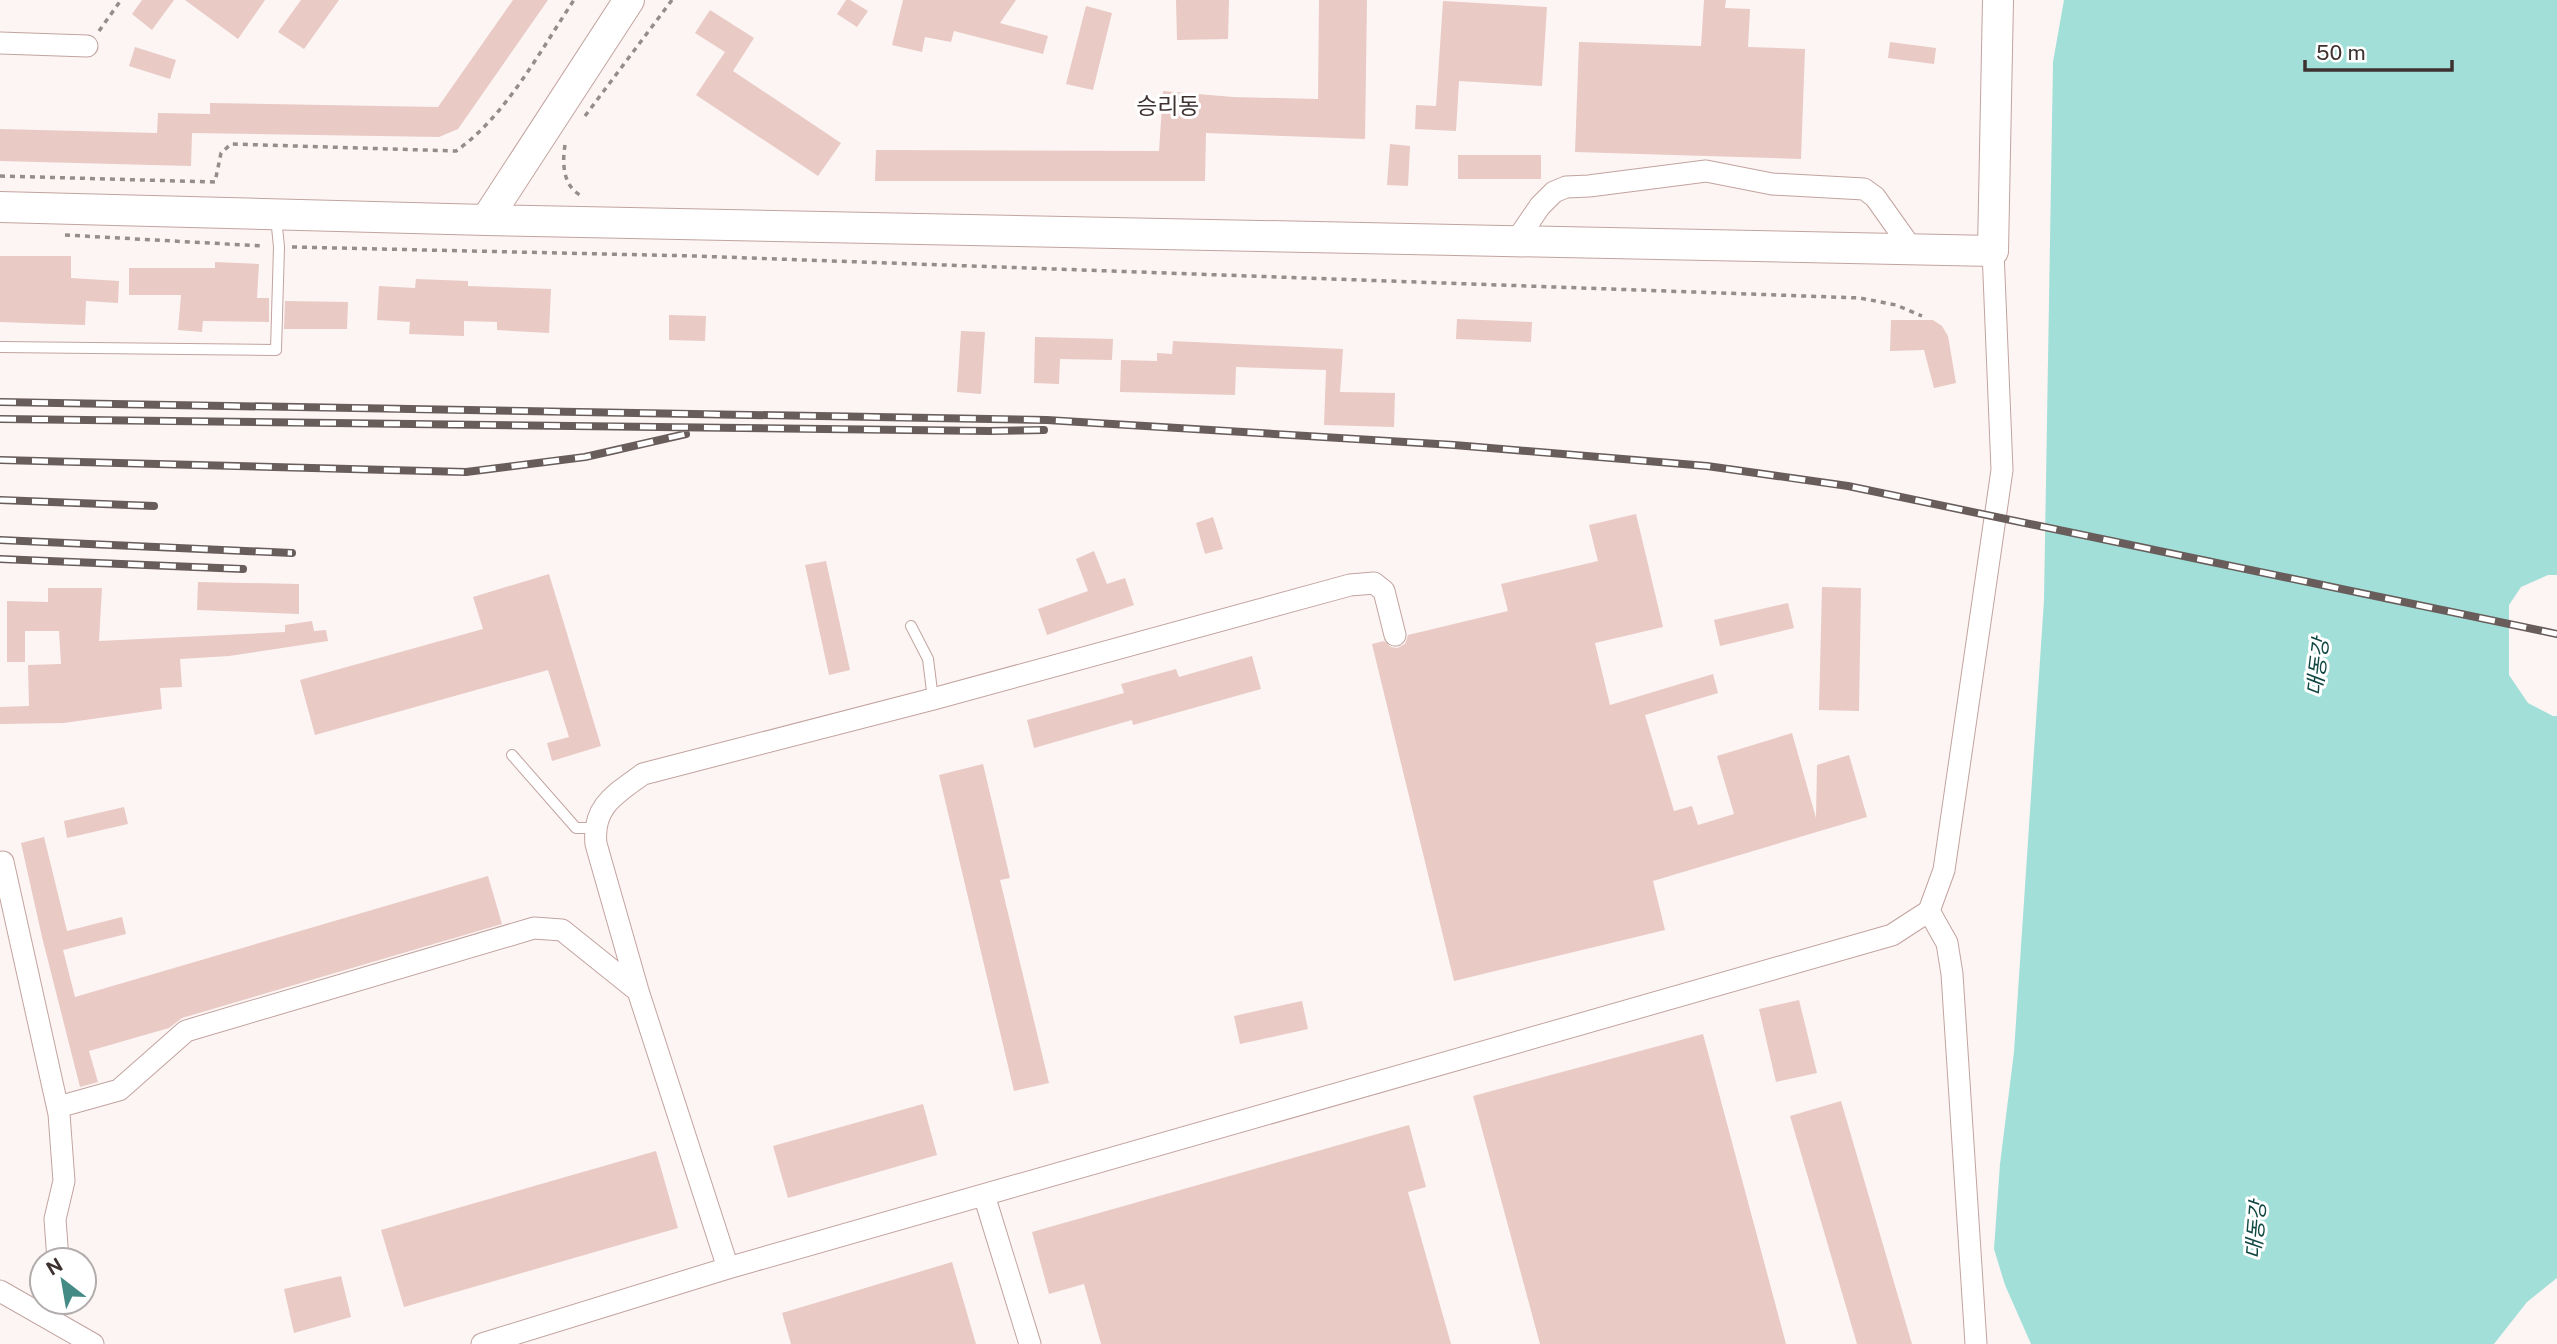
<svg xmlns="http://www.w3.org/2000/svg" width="2557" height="1344" viewBox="0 0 2557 1344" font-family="'Public Sans','Noto Sans KR',sans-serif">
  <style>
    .water { fill: #a1dfd8 }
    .building { fill: #e9cac5 }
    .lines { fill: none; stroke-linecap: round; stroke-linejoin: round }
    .lane-casing { stroke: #c2a39f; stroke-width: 12 }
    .street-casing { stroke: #c2a39f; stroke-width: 23 }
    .secondary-casing { stroke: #c2a39f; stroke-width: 32 }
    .path { stroke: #968d8b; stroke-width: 3.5; stroke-dasharray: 5 5; stroke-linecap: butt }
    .lane { stroke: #fff; stroke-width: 10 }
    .street { stroke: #fff; stroke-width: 21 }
    .secondary { stroke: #fff; stroke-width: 30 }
    .rail-casing { stroke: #685d5b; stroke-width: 8 }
    .rail { stroke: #fff; stroke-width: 5; stroke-dasharray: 16; stroke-linecap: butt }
    .labels { text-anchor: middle; stroke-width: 6; stroke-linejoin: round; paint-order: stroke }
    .water-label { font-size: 21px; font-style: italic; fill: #114743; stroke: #fff }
    .quarter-label { font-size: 23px; fill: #3e3230; stroke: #fff }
  </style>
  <rect width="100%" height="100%" fill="#fcf5f4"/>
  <path class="water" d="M2064 0H2557V575H2548L2521 587 2509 605V675L2528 703 2553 716H2557V1278L2527 1302 2494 1344H2031L2005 1285 1994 1249 2000 1164 2014 1052 2044 600 2053 62Z"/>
  <path class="building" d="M142 0H174L152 30 132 14Z
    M185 0H265L238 39Z
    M301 0H339L304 49 278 32Z
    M513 0H548L458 129 439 137 192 133 191 166 0 161V129L157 133 158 113 210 114V103L438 107Z
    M846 0H850L868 11 857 27 837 14Z
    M903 0H1016L1000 23 1048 36 1043 54 954 31 951 42 925 37 922 52 892 45Z
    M1176 0H1229L1228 39 1177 40Z
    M1319 0H1367L1365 139 1206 133 1205 181H875L876 150 1159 151 1163 91 1233 97 1318 99Z
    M1704 0H1726L1725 8 1750 9 1748 47 1805 49 1801 159 1575 152 1579 42 1701 46Z
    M1443 1 1547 7 1542 86 1459 81 1456 131 1415 129 1416 105 1436 106Z
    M1086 6 1112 13 1093 90 1066 84Z
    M710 10 754 38 733 71 841 143 818 176 696 95 725 52 695 33Z
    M1890 42 1936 48 1934 64 1888 58Z
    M135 47 176 60 170 79 129 66Z
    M1390 144 1410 146 1408 186 1387 185Z
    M1458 155H1541V179H1458Z
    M0 256H71V278L119 281 118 303 86 301 85 325 0 322Z
    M215 262 259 264 257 298H269V322L203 321 202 332 178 330 181 295H129V268H215Z
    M416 279 468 281V286L551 289 549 333 497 330V322L464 321V336L409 334 410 322 377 320 379 286 415 288Z
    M285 301 348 302 347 329H284Z
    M669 315 706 316 705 341 669 340Z
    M1457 319 1532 322 1531 342 1456 339Z
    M1891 320H1933L1942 326 1948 336 1956 383 1934 388 1924 350 1890 351Z
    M961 331 985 332 981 394 957 392Z
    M1035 337 1113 339 1112 360 1060 359 1059 384 1034 383Z
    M1173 341 1343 349 1340 392 1395 393 1394 427 1324 425 1326 370 1236 367 1235 395 1120 392 1121 360 1157 361V353L1172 354Z
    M1636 514 1663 627 1595 643 1610 705 1713 674 1718 693 1645 715 1674 811 1692 806 1698 825 1734 814 1717 756 1792 733 1816 818 1817 765 1849 755 1867 817 1653 881 1665 930 1454 981 1372 644 1384 641 1391 647 1397 648 1405 644 1408 635 1508 611 1501 584 1598 561 1589 525Z
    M1213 517 1223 549 1205 554 1196 523Z
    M1094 551 1107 584 1125 578 1134 605 1047 635 1038 609 1088 591 1076 559Z
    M826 561 850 670 829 675 805 565Z
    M549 574 601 746 552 761 547 743 569 737 548 670 315 735 300 680 483 629 473 597Z
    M198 582 299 584V614L197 610Z
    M1822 587 1861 588 1859 711 1819 710Z
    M48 588H102L99 641 285 632V625L312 621 314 631 326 630 328 641 229 656 180 659 182 687 160 688 162 709 64 723 0 724V707L29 706 28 665 61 664 59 631H25V662H7V601L48 602Z
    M1788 603 1794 628 1720 646 1714 620Z
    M1252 656 1261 689 1133 725 1132 720 1034 748 1027 720 1124 693 1121 684 1176 669 1179 677Z
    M983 764 1010 878 1000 880 1049 1083 1014 1091 939 775Z
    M124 807 128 824 67 838 64 821Z
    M44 837 67 931 122 917 126 934 63 950 75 997 488 876 502 924 182 1018 169 1028 89 1051 98 1082 80 1087 42 937 21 843Z
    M1799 1000 1817 1073 1776 1082 1759 1009Z
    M1302 1001 1308 1029 1240 1044 1234 1016Z
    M1703 1034 1786 1344H1540L1473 1096Z
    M1841 1101 1912 1344H1857L1790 1116Z
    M923 1104 937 1155 788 1198 773 1146Z
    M1409 1125 1426 1187 1408 1192 1451 1344H1101L1084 1284 1049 1294 1032 1232Z
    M656 1151 678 1228 404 1307 381 1230Z
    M952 1262 976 1344H791L782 1313Z
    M341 1276 351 1317 294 1333 284 1289Z"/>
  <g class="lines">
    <defs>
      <path id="lane" d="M0 347 276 350 279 247 276 217
        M911 626 928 659 933 699
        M512 755 576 828H594"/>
      <path id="street" d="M0 43 87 46
        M1516 241 1540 206 1554 192 1566 187 1589 186 1706 171 1772 184 1864 189 1875 197 1912 249
        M3 862 59 1114 64 1181 55 1219 58 1260
        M1929 911 1947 943 1952 974 1976 1344
        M58 1107 119 1090 186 1031 534 928 562 930 638 991
        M984 1195 1030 1344
        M728 1268 638 991 596 844C592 806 616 794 643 774L933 699 1350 585 1374 583 1384 591 1395 635
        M0 1291 93 1344
        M482 1344 728 1268 1892 935 1929 911 1944 870 2002 470 1993 251"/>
      <path id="secondary" d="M0 207 486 220 1993 251 1998 0
        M486 220 629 0"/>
    </defs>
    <use href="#lane" class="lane-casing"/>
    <use href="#street" class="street-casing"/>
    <use href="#secondary" class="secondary-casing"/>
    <path class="path" d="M99 31 121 0
      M585 116 672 0
      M565 145C562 164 563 187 582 196
      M0 176 215 182 221 153 231 144 456 151C506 116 540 51 574 0
      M65 235 263 246
      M292 247 694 256 1860 298 1896 305 1922 316"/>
    <use href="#lane" class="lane"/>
    <use href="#street" class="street"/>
    <use href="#secondary" class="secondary"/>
    <defs>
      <path id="rail" d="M0 402 1047 420 1454 445 1707 466 1848 486 2557 634
        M0 419 990 431 1044 430
        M0 460 466 472 585 457 686 434
        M0 500 154 506
        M0 540 292 553
        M0 559 243 569"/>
    </defs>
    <use href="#rail" class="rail-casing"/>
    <use href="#rail" class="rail"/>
  </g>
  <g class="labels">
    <g class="water-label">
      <text transform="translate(2318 667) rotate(-83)" y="7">대동강</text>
      <text transform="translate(2256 1230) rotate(-85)" y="7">대동강</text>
    </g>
    <g class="quarter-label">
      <text x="1168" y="114">승리동</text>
    </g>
  </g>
  <g transform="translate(63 1281) rotate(329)"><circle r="33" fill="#ffffff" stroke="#b2adac" stroke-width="2"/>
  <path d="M0-5L12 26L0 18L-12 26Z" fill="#448b85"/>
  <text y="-10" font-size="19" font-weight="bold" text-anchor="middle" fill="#3e3230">N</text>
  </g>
  <path d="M2305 60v10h147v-10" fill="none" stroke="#3e3230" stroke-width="3.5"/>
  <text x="2316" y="60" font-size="21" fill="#3e3230" stroke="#ffffff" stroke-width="5" paint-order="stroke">50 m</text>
</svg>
